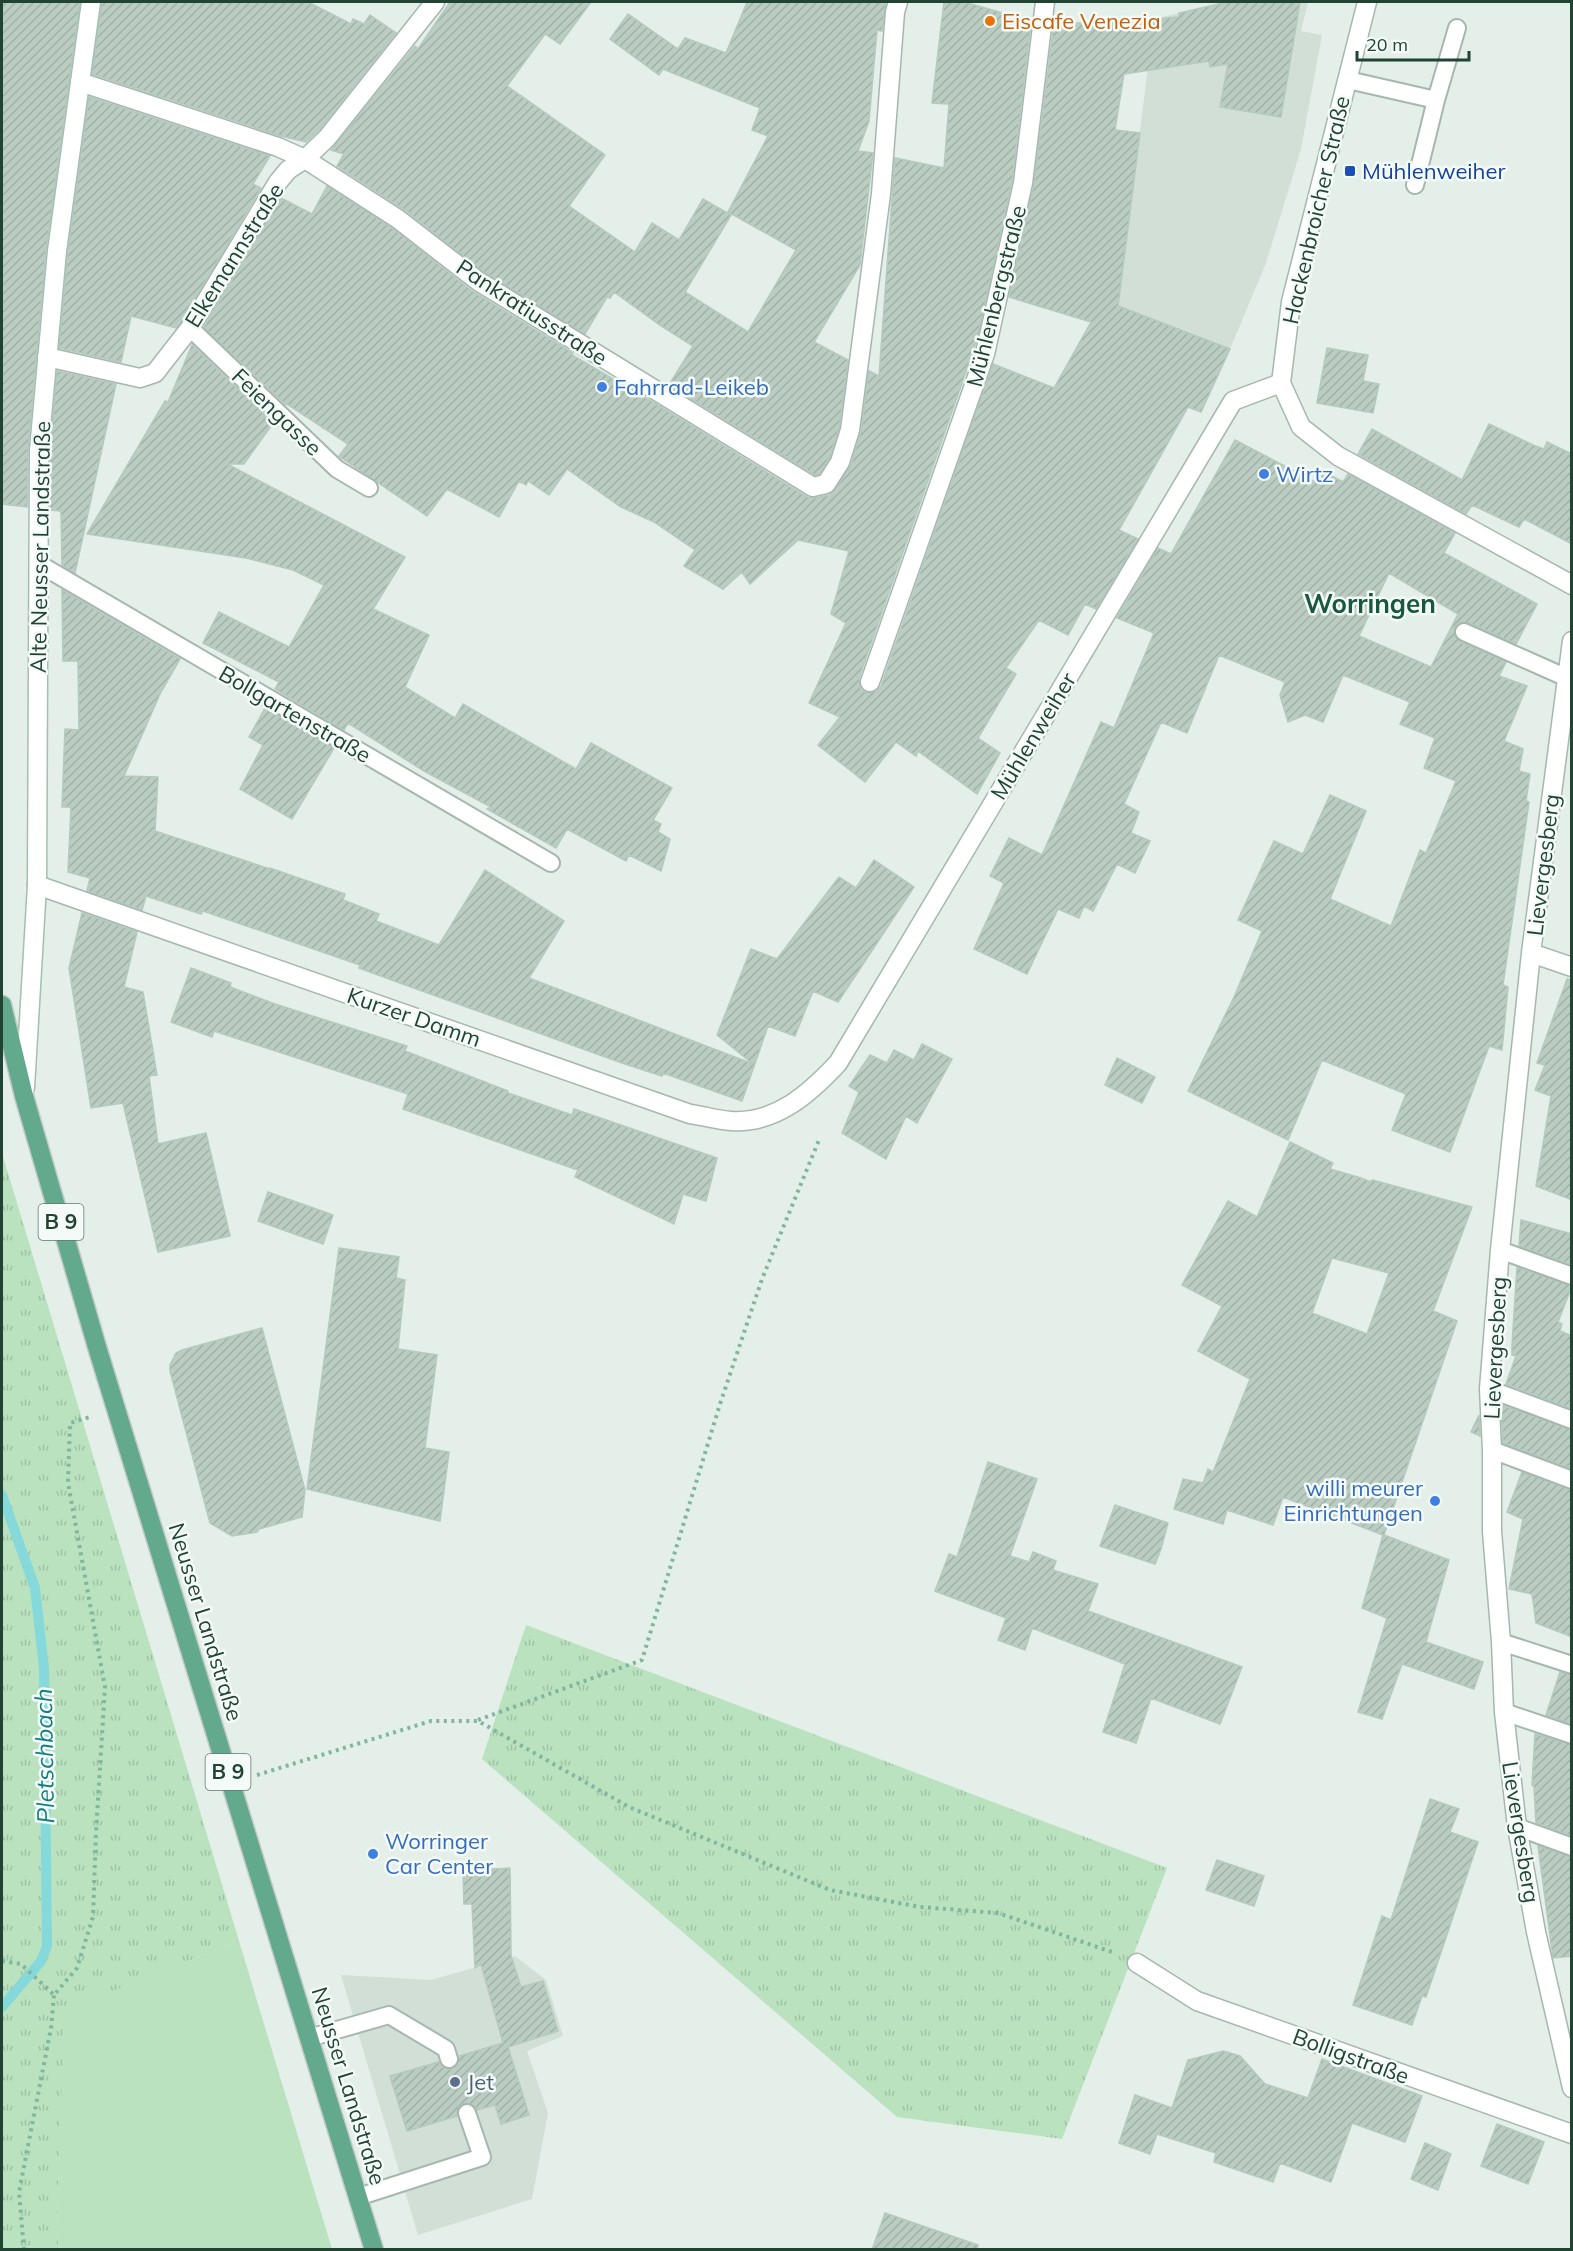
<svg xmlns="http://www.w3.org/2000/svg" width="1573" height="2251" viewBox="0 0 1573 2251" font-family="Mulish,sans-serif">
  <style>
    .built { fill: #d1dfd7 }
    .grass { fill: url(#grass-tufts) }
    .garden { fill: #bae2bf }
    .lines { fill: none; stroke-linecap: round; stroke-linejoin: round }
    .stream { stroke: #85d9da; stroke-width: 10 }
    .building { fill: url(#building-hatch); stroke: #b5c9be; stroke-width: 1.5; fill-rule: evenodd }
    .service-casing { stroke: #a5b8ae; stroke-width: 20 }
    .minor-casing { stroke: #a5b8ae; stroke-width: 21 }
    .secondary-casing { stroke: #a3bfb1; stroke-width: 21 }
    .primary-casing { stroke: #c1cac6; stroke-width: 21 }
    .path { stroke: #80b69d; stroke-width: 4; stroke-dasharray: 3 4.5; stroke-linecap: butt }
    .service { stroke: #fff; stroke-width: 16 }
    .minor { stroke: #fff; stroke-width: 18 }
    .secondary { stroke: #fff; stroke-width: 18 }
    .primary { stroke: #63a98d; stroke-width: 18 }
    .food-dot { fill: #e8710a; stroke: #f4faf7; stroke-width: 2 }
    .transit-dot { fill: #1a4fb4; stroke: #f4faf7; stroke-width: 2 }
    .shop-dot { fill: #3f7fe0; stroke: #f4faf7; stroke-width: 2 }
    .service-dot { fill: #5c6f8a; stroke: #f4faf7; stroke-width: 2 }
    .labels { text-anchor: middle; stroke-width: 5; stroke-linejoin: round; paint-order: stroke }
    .shield { fill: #f4faf7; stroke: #607a6e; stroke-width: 1.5 }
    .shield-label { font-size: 21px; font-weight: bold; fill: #204334 }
    .food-label { font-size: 22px; fill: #c56008; stroke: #f4faf7; text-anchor: start }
    .transit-label { font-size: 22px; fill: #164399; stroke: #f4faf7; text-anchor: start }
    .street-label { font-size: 22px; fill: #204334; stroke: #f4faf7 }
    .shop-label { font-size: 22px; fill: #366cbe; stroke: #f4faf7; text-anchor: start }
    .service-label { font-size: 22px; fill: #4e5e75; stroke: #f4faf7; text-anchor: start }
    .water-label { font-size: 24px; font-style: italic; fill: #137e80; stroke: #f4faf7 }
    .quarter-label { font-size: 26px; font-weight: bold; fill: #19573f; stroke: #f4faf7 }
  </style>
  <defs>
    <pattern id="grass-tufts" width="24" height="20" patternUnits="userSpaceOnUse" patternTransform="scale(1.5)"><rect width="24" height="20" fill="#bae2bf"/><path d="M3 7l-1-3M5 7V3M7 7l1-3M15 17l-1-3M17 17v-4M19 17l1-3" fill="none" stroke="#a0c3a5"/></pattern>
    <pattern id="building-hatch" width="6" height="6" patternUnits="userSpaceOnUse" patternTransform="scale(1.5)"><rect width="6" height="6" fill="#bbcdc3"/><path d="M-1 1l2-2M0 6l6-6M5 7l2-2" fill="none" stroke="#a0b1a8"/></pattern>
  </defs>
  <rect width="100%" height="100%" fill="#e3efe8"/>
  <path class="built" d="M1227 2H1308L1301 31 1322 35 1301 149 1266 263 1230 349 1118 306 1154 19Z
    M515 1956 546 1980 563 2036 527 2051 548 2113 532 2199 418 2235 341 1975 431 1980Z"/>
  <path class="grass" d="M2 1153 239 1941 65 2010 57 2227 59 2249H2Z
    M526 1625 1167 1868 1062 2139 897 2117 482 1759Z"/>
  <path class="garden" d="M239 1941 332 2249H59L57 2227 64 2010Z"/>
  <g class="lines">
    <path class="stream" d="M2 1495 35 1588 44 1668 47 1946 41 1961 2 2007"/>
  </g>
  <path class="building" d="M2 2H80L46 250 28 449 27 507 2 504Z
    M102 2H308L351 24 353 19 364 24 370 15 396 33 319 130 306 142 281 136 92 74Z
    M450 2H591L560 44 545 34 507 86 605 155 569 206 635 252 652 223 679 240 703 199 731 215 685 292 748 332 796 250 728 212 768 136 752 130 760 108 663 69 659 75 610 39 628 14 678 49 685 38 726 53 747 2H886L882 31 877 30 869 121 858 151 873 153 860 265 814 342 848 360 839 428 830 457 819 474 815 475 669 385 693 346 661 326 614 292 610 298 607 297 585 334 484 272 405 210 337 166 344 154 331 150 415 46 418 49Z
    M944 2H964L1021 18 1025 23H1031L1012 181 977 340 859 678 861 689 867 693 877 691 881 686 993 364 1054 388 1091 322 1009 297 1034 184 1054 23H1104L1179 17V13L1227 2H1300L1281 117 1220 107 1228 64 1210 67 1209 61 1124 74 1115 130 1140 133 1118 306 1230 349 1201 412 1188 407 1119 530 1138 539 1096 609 1085 604 1068 635 1039 620 1006 668 1016 674 978 738 1000 753 977 794 918 751 916 756 896 742 865 782 818 745 840 717 809 703 846 623 831 614 849 551 798 540 750 584 742 572 723 589 684 566 695 550 654 522 621 507 567 469 549 495 528 481 526 485 519 481 499 517 447 489 427 516 339 456 348 444 287 404 286 405 204 327 281 198 312 214 327 186 392 228 472 291 573 353 572 355 656 404 807 497 816 498 829 495 835 490 851 465 861 432 869 371 879 376 895 158 944 168 949 104 932 103Z
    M89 97 270 156 253 184 261 188 181 322 176 328 131 316 121 362 59 348 68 252Z
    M192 345 273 423 244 464H227L405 557 373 609 429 635 405 687 455 718 463 704 576 769 591 743 672 788 653 820 661 824 658 832 670 839 661 871 629 855 626 861 567 829 556 848 487 809 491 807 424 771 348 723 344 730 275 689 279 682 203 643 219 612 289 647 324 585 293 570 246 558 87 534 165 401 168 402Z
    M1327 348 1368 355 1363 381 1379 384 1373 413 1317 403Z
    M57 371 116 384 75 573 62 565 61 511 50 510V451Z
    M1489 424 1533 445 1544 449 1547 442 1572 454V544L1524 519 1519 527 1472 505 1466 514 1358 454 1372 429 1462 480Z
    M1235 440 1315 482 1321 470 1343 482 1348 474 1455 533 1444 553 1537 604 1516 644 1468 622 1457 624 1454 633 1460 642 1506 662 1499 676 1527 686 1504 741 1523 749 1519 771 1530 774 1526 801 1529 802 1503 985 1508 987 1502 1050 1489 1046 1450 1152 1392 1130 1406 1094 1322 1060 1288 1140 1188 1091 1234 997 1262 931 1238 920 1274 841 1303 854 1330 795 1366 811 1330 899 1391 926 1420 850 1426 853 1456 781 1424 768 1435 738 1400 724 1410 702 1343 675 1323 722 1305 715 1288 722 1280 695 1285 682 1219 655 1187 733 1161 722 1124 804 1139 812 1131 833 1150 841 1135 873 1117 864 1093 911 1084 906 1079 918 1058 909 1027 974 974 949 1004 883 990 876 1009 838 1042 855 1101 722 1114 728 1154 633 1117 618 1158 548 1171 554ZM1389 573 1458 614 1431 667 1359 636Z
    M62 590 180 659 160 694 124 776 158 777 155 831 270 869V868L345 894 343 900 379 914 376 921 439 945 485 870 564 921 529 978 753 1064 717 1035 751 949 777 959 839 877 856 888 874 860 914 887 838 1002 813 991 795 1036 768 1026 742 1101 663 1073 662 1076 622 1063 411 987 359 968 360 965 203 911 201 914 146 896 142 910 87 891 90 878 68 872 71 807H62L65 729 79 730 78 661H63Z
    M265 708 334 748 292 819 240 789 263 745 249 737Z
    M82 913 137 932 124 987 143 992 157 1075 149 1076 158 1144 206 1133 230 1236 158 1252 123 1103 91 1108 69 968Z
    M191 968 231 983 230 987 275 1004 407 1046 405 1051 508 1091V1093L572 1115 574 1109 717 1158 706 1201 683 1194 674 1224 575 1177 578 1170 403 1109 408 1094 214 1031 212 1037 171 1022Z
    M1567 979 1572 980V1200L1536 1186 1551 1096 1535 1090 1545 1065 1537 1063Z
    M922 1044 952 1059 917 1123 906 1116 886 1159 842 1133 859 1092 849 1086 870 1055 887 1063 894 1050 914 1060Z
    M1117 1058 1155 1077 1142 1103 1105 1085Z
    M1290 1142 1333 1163 1330 1169 1361 1178 1371 1182 1372 1180 1472 1207 1433 1311 1457 1321 1384 1535 1449 1560 1426 1642 1483 1662 1474 1689 1402 1664 1382 1719 1358 1712 1387 1618 1362 1608 1383 1535 1283 1497 1273 1525 1227 1510 1223 1524 1174 1509 1183 1479 1203 1483 1208 1469 1213 1472 1250 1379 1198 1351 1222 1306 1182 1285 1228 1201 1257 1217ZM1332 1258 1389 1273 1367 1334 1312 1313Z
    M268 1192 333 1215 323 1244 258 1221Z
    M1521 1220 1572 1234V1265L1519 1246Z
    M339 1248 399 1257 396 1278 405 1280 398 1349 437 1355 425 1448 449 1452 440 1521 307 1489Z
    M1517 1267 1572 1286 1558 1322 1562 1324 1560 1331 1572 1336V1409L1506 1384 1516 1356 1512 1355V1345Z
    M262 1328 305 1490 302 1517 259 1529 257 1532 232 1536 210 1523 170 1371V1365L176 1353 182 1350Z
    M1501 1405 1572 1430V1469L1503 1443Z
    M1479 1415 1480 1436 1471 1432Z
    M988 1462 1037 1479 1010 1556 1029 1562 1033 1552 1056 1561 1053 1570 1098 1584 1088 1611 1242 1667 1220 1724 1151 1698 1136 1743 1103 1732 1125 1664 1032 1628 1025 1650 998 1640 1006 1618 935 1591 949 1554 957 1557Z
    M1522 1472 1572 1490V1637L1536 1623 1532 1594 1509 1589 1523 1519 1507 1512Z
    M1115 1505 1168 1523 1161 1549 1155 1564 1100 1546Z
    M1560 1672 1572 1675V1724L1546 1715Z
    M1535 1734 1572 1745V1836L1536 1823 1534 1787 1532 1785Z
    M1430 1799 1459 1809 1450 1832 1478 1842 1426 1997 1422 1996 1412 2025 1353 2005 1382 1916 1391 1920Z
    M1538 1846 1572 1857V1956L1553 1958Z
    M1217 1860 1264 1876 1254 1906 1206 1890Z
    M510 1868 511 1956 521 1987 543 1981 558 2031 508 2047 529 2115 501 2124 495 2105 477 2110 473 2105 464 2103 459 2107 457 2116 407 2131 390 2076 439 2062 442 2067 451 2069 457 2066 459 2056 503 2043 481 1964 475 1968 472 1904H464L463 1871Z
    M1223 2051 1240 2056 1265 2084 1308 2098 1322 2059 1422 2096 1405 2142 1352 2123 1331 2182 1280 2163 1273 2182 1214 2162 1216 2153 1157 2134 1150 2154 1119 2143 1135 2095 1172 2108 1188 2060Z
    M1497 2124 1544 2142 1528 2184 1481 2166Z
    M1425 2143 1451 2154 1438 2190 1411 2179Z
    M885 2213 978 2245 977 2250H872Z"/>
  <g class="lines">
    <defs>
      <path id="service" d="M1348 80 1436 100 1415 185
        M1436 100 1457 28
        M190 328 337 469 369 488
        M39 564 551 863
        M1464 632 1567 678
        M1500 1250 1572 1276
        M1489 1389 1572 1420
        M1492 1450 1572 1480
        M1501 1642 1572 1665
        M1504 1712 1572 1735
        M1517 1827 1572 1847
        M309 2038 389 2015 446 2049 449 2059
        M358 2197 482 2157 467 2113"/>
      <path id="minor" d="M1367 2 1291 302 1281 383 1301 427 1338 456 1572 585
        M80 82 278 147 305 159 398 219 478 281 813 487 826 484 840 462 850 430 881 194 895 12 898 2
        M47 357 140 378 155 373 190 328 278 182 288 170 305 159 327 138 435 2
        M1572 641 1531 953 1500 1250 1489 1389 1492 1450V1531L1501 1642 1504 1712 1517 1827 1536 1932 1572 2088
        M870 682 985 354 1023 183 1045 2
        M37 885 690 1114C704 1116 718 1120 731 1121 776 1124 810 1093 838 1063L1233 401 1281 383
        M1531 953 1572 967
        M1137 1963 1197 2001 1572 2134"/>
      <path id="secondary" d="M25 1088 37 885 39 450 57 251 91 2"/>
      <path id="primary" d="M2 1005 24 1096 97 1347 374 2250"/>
    </defs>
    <use href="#service" class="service-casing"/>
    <use href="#minor" class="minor-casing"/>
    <use href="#secondary" class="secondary-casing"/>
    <use href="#primary" class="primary-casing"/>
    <path class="path" d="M478 1720 642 1660 720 1404 762 1279 819 1140
      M257 1775 431 1721H478L629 1807 830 1890 920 1907 998 1913 1112 1952
      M2 1961 21 1964 54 1995 77 1968 93 1917 96 1832 105 1687 68 1483 70 1423 90 1417
      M24 2250 19 2192 51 2028 54 1995"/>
    <use href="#service" class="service"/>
    <use href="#minor" class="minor"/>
    <use href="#secondary" class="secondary"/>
    <use href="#primary" class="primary"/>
  </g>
  <circle class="food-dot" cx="990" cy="21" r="6"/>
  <rect class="transit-dot" x="1344" y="165" width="12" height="12" rx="3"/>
  <g class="shop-dot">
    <circle cx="602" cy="387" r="6"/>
    <circle cx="1264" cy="474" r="6"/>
    <circle cx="1435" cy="1501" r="6"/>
    <circle cx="373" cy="1854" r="6"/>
  </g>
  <circle class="service-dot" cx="455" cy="2082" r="6"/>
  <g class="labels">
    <g class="shield">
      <rect x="38.5" y="1204" width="45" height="36" rx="4.5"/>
      <rect x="205.5" y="1754" width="45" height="36" rx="4.5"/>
    </g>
    <g class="shield-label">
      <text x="61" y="1229">B 9</text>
      <text x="228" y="1779">B 9</text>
    </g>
    <g class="food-label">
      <text x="1002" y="29">Eiscafe Venezia</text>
    </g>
    <g class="transit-label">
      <text x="1362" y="179">Mühlenweiher</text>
    </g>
    <g class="street-label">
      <text transform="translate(1316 210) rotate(-77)" y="8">Hackenbroicher Straße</text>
      <text transform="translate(234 255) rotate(-58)" y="8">Elkemannstraße</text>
      <text transform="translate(996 296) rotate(-76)" y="8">Mühlenbergstraße</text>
      <text transform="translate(532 312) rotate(33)" y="8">Pankratiusstraße</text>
      <text transform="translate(277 412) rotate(44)" y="8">Feiengasse</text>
      <text transform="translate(40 547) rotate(-89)" y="8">Alte Neusser Landstraße</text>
      <text transform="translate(295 714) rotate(30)" y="8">Bollgartenstraße</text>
      <text transform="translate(1033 736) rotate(-59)" y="8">Mühlenweiher</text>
      <text transform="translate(1543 865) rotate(-83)" y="8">Lievergesberg</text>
      <text transform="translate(414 1017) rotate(19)" y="8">Kurzer Damm</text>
      <text transform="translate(1495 1348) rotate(-87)" y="8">Lievergesberg</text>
      <text transform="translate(206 1622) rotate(73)" y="8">Neusser Landstraße</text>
      <text transform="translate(1521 1832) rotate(81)" y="8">Lievergesberg</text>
      <text transform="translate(1351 2056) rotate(20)" y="8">Bolligstraße</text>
      <text transform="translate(349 2086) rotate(73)" y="8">Neusser Landstraße</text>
    </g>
    <g class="shop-label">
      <text x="614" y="395">Fahrrad-Leikeb</text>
      <text x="1276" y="482">Wirtz</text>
      <text x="1423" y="1496" text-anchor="end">willi meurer<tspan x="1423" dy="25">Einrichtungen</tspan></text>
      <text x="385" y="1849">Worringer<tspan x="385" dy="25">Car Center</tspan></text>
    </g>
    <g class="service-label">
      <text x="467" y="2090">Jet</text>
    </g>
    <g class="water-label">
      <text transform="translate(45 1756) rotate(-91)" y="8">Pletschbach</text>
    </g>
    <g class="quarter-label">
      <text x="1370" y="613">Worringen</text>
    </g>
  </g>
  <rect width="1573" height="2251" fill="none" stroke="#204334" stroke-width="6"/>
  <path d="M1357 51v9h112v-9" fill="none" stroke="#204334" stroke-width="3"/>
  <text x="1366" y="51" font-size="18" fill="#204334" stroke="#f4faf7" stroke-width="4.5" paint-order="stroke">20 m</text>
</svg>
